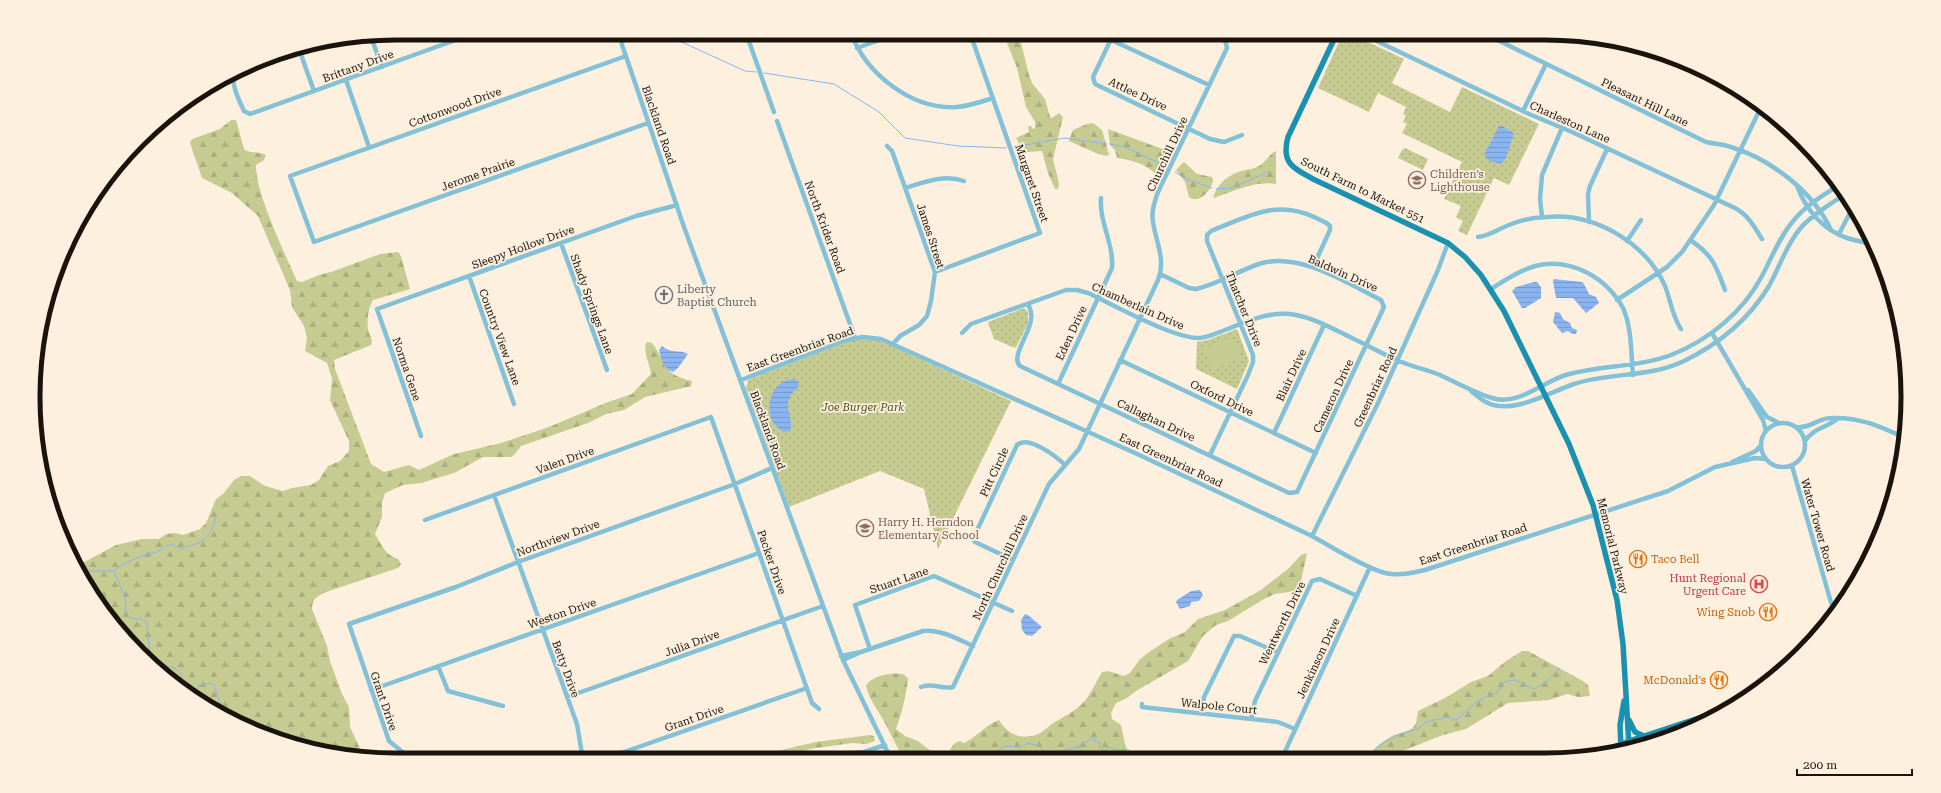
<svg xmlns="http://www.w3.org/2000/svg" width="1941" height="793" viewBox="0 0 1941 793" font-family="'Roboto Serif',serif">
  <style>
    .green { fill: url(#green-dots) }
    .forest { fill: url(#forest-firs) }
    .pitch { fill: #c6cb91 }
    .water { fill: url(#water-rules) }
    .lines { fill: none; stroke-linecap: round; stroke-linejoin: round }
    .stream { stroke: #89b4f0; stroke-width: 1 }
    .minor { stroke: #82c1d7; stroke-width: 4.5 }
    .major { stroke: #1992b2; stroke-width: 5.5 }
    .labels { text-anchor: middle; stroke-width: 3.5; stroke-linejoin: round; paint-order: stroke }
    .street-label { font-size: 11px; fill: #1a140d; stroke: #fef0df }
    .education-label { font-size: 11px; fill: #785e54; stroke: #fef0df; text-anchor: start }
    .worship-label { font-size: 11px; fill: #5b616d; stroke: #fef0df; text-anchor: start }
    .park-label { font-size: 11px; font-style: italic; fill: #4c4f17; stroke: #fef0df }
    .food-label { font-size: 11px; fill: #c56008; stroke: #fef0df; text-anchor: end }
    .health-label { font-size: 11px; fill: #be3a42; stroke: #fef0df; text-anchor: end }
    .rim { fill: none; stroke: #1a140d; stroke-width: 5 }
  </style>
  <defs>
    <pattern id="green-dots" width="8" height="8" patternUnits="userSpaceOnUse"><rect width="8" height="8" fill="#c6cb91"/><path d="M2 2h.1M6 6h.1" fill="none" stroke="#aaad7c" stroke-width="1.8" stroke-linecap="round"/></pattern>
    <pattern id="forest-firs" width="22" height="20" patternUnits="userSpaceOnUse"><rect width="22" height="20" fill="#c6cb91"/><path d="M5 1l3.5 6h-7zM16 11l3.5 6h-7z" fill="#aaad7c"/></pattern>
    <pattern id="water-rules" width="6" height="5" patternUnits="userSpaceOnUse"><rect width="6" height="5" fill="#89b4f0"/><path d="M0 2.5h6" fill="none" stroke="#769acd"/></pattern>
  </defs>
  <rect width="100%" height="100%" fill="#fef0df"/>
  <path class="green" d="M1343 33H1349L1404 59 1392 83 1450 112 1462 87 1539 124 1509 185 1494 178 1467 235 1458 231 1463 221 1456 217 1461 206 1444 199 1462 162 1402 133 1407 124 1403 122 1406 116 1403 114 1406 107 1378 93 1369 112 1318 88Z
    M1405 148 1428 159 1423 170 1398 158 1402 150Z
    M1024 308 1028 312V324L1016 347 1015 348 994 339 988 322Z
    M1237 329 1249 361 1237 389 1196 369 1197 342 1208 340Z
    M861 339 877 340 886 343 1011 401 938 549 924 489 880 471 789 507 746 388 748 380 846 342Z"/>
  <path class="forest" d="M1003 33H1020L1021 43 1029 75 1032 83 1045 99 1050 117 1052 118 1059 113 1063 117 1053 159 1059 183 1058 189H1055L1048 173 1042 151 1028 152 1023 150 1016 138 1029 132 1028 126H1031L1033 129 1035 128V122L1026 107 1017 68Z
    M231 120H236L244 149C250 154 259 151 266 155L264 160 256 165C255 192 285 254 297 281L302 282 319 275 331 272 380 254 398 252 401 256 410 289 373 300C368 308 366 324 369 333 371 338 373 340 371 345L334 360 335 369 371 464 384 472 409 465 419 470 454 454 501 443 549 427 608 402 632 394 651 374C650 364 642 351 647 342L652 343C669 366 662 374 692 381L691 386 645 397 624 410 606 414 588 423 521 446 515 454 511 457H483L454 473 421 483 403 485 385 493 382 503V517L375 534C381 544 386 556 398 559L401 564 398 568 326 592C317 596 312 599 312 609L327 646 330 661 342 694 349 707 350 727 363 755 280 741 175 685 94 598 77 566 116 545 142 539H159L166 534 175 533 183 535 200 529 206 523 216 499 223 494 234 480 241 476H250L265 486 283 491 292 488 311 485 319 480 328 466 340 461 349 451V441L330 400 332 378 327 363 305 351 307 338 304 326 292 307 290 290 258 216 232 193 202 178 190 143 192 139 220 129Z
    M1093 123 1102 130 1109 155 1107 156 1098 154 1069 141 1073 130 1087 124Z
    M1108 129 1168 151 1165 162 1157 176C1148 164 1131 160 1117 158L1115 150 1110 145Z
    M1276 151V184C1255 180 1233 192 1213 198 1218 182 1229 174 1245 170 1249 169 1253 169 1257 167 1265 164 1270 153 1276 151Z
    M1184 162 1197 174 1212 177 1213 179C1213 189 1199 205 1189 197L1185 182 1176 170Z
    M1307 553 1301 581 1295 591 1275 594 1264 599 1228 621 1216 625 1203 636 1188 661 1136 691 1127 698 1116 703 1111 713 1112 719 1121 725 1128 758 903 759C896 744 889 730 881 716 875 706 868 697 866 685 874 675 891 672 903 674L908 678C906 697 902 712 896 729L905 736 918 741 936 755 942 756 947 754 954 744 959 741 964 743C977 737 985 725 999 720 1007 734 1022 741 1038 734 1044 732 1049 725 1055 722 1067 715 1079 709 1087 698 1093 690 1096 681 1102 672L1108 671 1124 676 1130 673 1140 659 1149 652 1169 639 1185 632 1198 619 1225 610 1261 590 1289 568 1301 555Z
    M1522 651H1528L1583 681 1588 685 1590 696 1578 697 1567 694 1549 700 1508 703 1466 729 1443 735 1387 757H1368C1374 748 1384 740 1394 735 1401 732 1412 732 1416 723 1417 720 1417 715 1418 711L1445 698 1471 682 1488 676 1506 661Z
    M870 735 874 736 875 741 866 744 852 743 810 749 777 759H742L816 742Z"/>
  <path class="pitch" d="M1233 337 1242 357 1213 369 1205 349Z"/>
  <path class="water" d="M1502 126 1514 133 1506 158 1501 164 1490 161 1484 155 1499 126Z
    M1554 279 1582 282 1584 284 1589 294 1596 297 1599 303 1586 313 1573 298H1556L1553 281Z
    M1534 282H1537L1541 287V298L1525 308H1522L1512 291 1516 287Z
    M1555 312 1560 313 1563 319 1570 323 1572 328 1577 330 1576 334H1573L1568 331 1562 333 1553 322Z
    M662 346C671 354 679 349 688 354L678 368 673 372C664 370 661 358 659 350Z
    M795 379 798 382 799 386C795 391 790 394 789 399 785 410 794 420 790 431L784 432C760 421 767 379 795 379Z
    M1200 590 1203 595 1199 601 1191 602 1190 606 1180 609 1176 602 1177 600 1191 591Z
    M1025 614 1028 615 1042 627 1032 636 1026 635 1022 630 1021 620Z"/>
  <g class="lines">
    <path class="stream" d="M662 33 745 71 756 72
      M764 73 834 84 879 112 905 138 958 146 1006 148
      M1110 144 1125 147 1163 165
      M1014 147 1065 138 1107 144
      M1175 172 1188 180 1212 188
      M1216 189 1232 188 1270 171
      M114 571 121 565 144 555 157 552 168 545H173L182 549C186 546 191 546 196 544 208 539 215 529 215 517
      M80 572 88 571H114L126 600 125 609 128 617 138 620 140 618 146 621C149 630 147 651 153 659 160 668 173 663 180 673 185 681 182 691 197 691L199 685 211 683 214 686 223 710
      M274 737V736L287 739 291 743
      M1078 747 1083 751 1084 758
      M897 754C910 753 925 752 938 759
      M1368 757 1377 747 1389 740 1400 734 1418 729 1426 722 1446 717 1457 720C1469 708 1480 697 1497 693L1504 682 1515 680 1535 689 1546 682 1560 668
      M975 758 996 752 1005 746 1020 747 1028 743 1039 746 1048 755 1047 758
      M1058 758 1062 751 1075 748 1094 737 1095 742H1100L1099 747 1105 750 1109 747 1117 750 1127 749 1130 751 1127 758
      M949 759H951"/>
    <path class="minor" d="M444 33 447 43
      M546 33 554 35 560 33
      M621 33 622 45 631 71 684 227 843 660 891 759
      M746 33 774 112
      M851 33C866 74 912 110 957 107 969 106 981 102 993 98
      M1114 33 1093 77 1095 84 1210 139 1224 142 1242 135
      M1360 33 1529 114 1572 132 1735 208C1748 215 1754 226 1762 239
      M1483 33 1706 142C1714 144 1723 144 1731 147 1770 159 1813 191 1831 230
      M371 37 382 67
      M1111 40 1209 85
      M857 48 899 33
      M299 49 314 91
      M1654 51 1741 92
      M626 56 290 176 314 242 648 123
      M234 73C231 85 239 100 244 111L250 114 475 33
      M346 80 369 147
      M1523 111 1546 64
      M777 121 855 338
      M887 146 892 151 935 272 931 301 927 316 919 325 900 336 893 344
      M1797 186C1806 210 1823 230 1847 238 1856 241 1865 242 1874 245
      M905 188C925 182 944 174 964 181
      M1542 217 1540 199 1542 175 1562 128
      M1589 222 1588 194 1590 186 1607 149
      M1839 234 1853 207
      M1478 237C1490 236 1498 229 1509 225 1521 220 1535 217 1548 217 1595 213 1646 243 1665 286 1671 301 1672 316 1681 329
      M1690 240C1713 255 1716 266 1725 290
      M1627 241 1641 220
      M561 243 607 370
      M935 272 1040 233 970 33
      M469 276 514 404
      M1491 289C1505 280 1519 271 1535 266 1570 257 1606 277 1623 308 1632 328 1631 354 1633 375
      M1617 300 1667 267 1682 252 1714 205 1761 107
      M1028 304C1030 308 1032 314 1031 319 1031 332 1010 357 1020 366L1289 493 1297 492 1384 307 1381 300C1347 283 1298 251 1259 264 1238 271 1218 284 1196 289L1189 288 1160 274
      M962 333 971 324 1066 290H1077L1088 293C1114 305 1174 339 1200 338 1209 337 1217 333 1225 330 1248 321 1271 310 1296 315 1317 319 1337 331 1356 340 1373 348 1390 358 1407 364 1418 368 1430 371 1440 375 1457 383 1475 393 1492 398 1519 407 1544 380 1569 374 1603 365 1639 367 1671 355 1709 340 1743 312 1762 276 1772 257 1780 236 1794 220 1806 205 1824 195 1839 185
      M1712 333 1763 420 1766 431
      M1120 360 1316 453
      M741 380 846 340 863 337 881 339 1135 453 1312 536C1332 547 1363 567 1385 573 1399 576 1412 573 1425 570L1668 491 1715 467 1755 458 1766 459
      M1058 384 1112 268C1114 244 1099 222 1101 198
      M1748 390 1767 417 1779 423
      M1471 391C1476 395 1482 401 1488 403 1513 415 1550 392 1574 384 1610 372 1649 378 1684 361 1719 344 1749 319 1769 286 1779 268 1786 246 1799 230 1811 215 1830 205 1845 194
      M1761 445a22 22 0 1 1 44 0a22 22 0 1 1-44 0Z
      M1796 427C1810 429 1818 418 1831 418 1860 417 1879 426 1905 438
      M1274 433 1324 325
      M421 436 377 309 636 216 677 205
      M1805 441C1814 428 1826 428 1837 419
      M1210 455 1248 375 1253 362V355L1207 241V235L1211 231C1247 217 1275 199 1314 217 1320 220 1327 222 1330 226V230L1313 267
      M1732 462 1756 451 1761 445
      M1792 466 1834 613
      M494 495 577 724 583 760
      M425 520 711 417 812 703 819 709
      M1312 536 1379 401 1438 270 1448 243
      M1013 560 975 542 973 539 1017 445C1028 435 1056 456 1065 465
      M870 649 855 605 934 576 1012 611
      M841 656 861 652 923 631C941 629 957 639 973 646
      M843 660 861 652
      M438 666 448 691 503 706
      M921 687C933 682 942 690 953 687L1049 484 1079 449 1158 280C1166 260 1156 242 1153 222 1151 211 1155 201 1158 192L1227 48 1225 40 1211 33
      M371 690 759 553
      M567 697 823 606
      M1142 704V707L1278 722 1295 729
      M1201 714 1204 697 1234 636H1240L1277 652
      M1251 719 1255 701 1312 581 1320 579 1357 596
      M839 754 864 752 885 745
      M1282 758 1370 567
      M429 760 405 754 389 741 349 624 456 587 518 562 735 484 772 468
      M585 760 624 752 807 688"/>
    <path class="major" d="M1337 33 1288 137C1281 162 1292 168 1313 179L1448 243 1465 257 1481 275 1504 311 1569 444 1593 505 1617 600 1623 644 1629 746
      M1629 720 1635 732 1644 736
      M1621 748 1620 725 1624 701
      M1588 757 1629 741 1726 709"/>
  </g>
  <defs>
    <symbol id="school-ring" viewBox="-11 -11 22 22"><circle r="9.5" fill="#fef0df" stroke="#8d6e63" stroke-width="1.5"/><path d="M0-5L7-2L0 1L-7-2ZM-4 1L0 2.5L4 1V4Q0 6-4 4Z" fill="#8d6e63"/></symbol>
    <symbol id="church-ring" viewBox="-11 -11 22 22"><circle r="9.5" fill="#fef0df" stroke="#6b7280" stroke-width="1.5"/><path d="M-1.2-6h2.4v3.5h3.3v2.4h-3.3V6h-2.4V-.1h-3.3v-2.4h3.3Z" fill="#6b7280"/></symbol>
    <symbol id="restaurant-ring" viewBox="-11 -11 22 22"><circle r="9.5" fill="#fef0df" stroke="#e8710a" stroke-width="1.5"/><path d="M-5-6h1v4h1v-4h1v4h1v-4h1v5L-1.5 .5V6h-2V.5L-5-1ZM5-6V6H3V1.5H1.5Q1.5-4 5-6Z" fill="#e8710a"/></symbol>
    <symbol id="hospital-ring" viewBox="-11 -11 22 22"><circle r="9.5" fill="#fef0df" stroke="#e0444e" stroke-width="1.5"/><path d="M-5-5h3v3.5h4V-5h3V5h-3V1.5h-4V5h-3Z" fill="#e0444e"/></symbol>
  </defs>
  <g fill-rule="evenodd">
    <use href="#school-ring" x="1407" y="170" width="20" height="20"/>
    <use href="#church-ring" x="654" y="285" width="20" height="20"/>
    <use href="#school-ring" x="855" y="518" width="20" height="20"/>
    <use href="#restaurant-ring" x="1628" y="549" width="20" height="20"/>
    <use href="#hospital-ring" x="1749" y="574" width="20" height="20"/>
    <use href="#restaurant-ring" x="1758" y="602" width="20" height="20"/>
    <use href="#restaurant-ring" x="1709" y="670" width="20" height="20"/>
  </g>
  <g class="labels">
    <g class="street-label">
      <text transform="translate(358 66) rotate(-20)" y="4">Brittany Drive</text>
      <text transform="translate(1138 94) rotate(25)" y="4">Attlee Drive</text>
      <text transform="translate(1645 102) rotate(26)" y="4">Pleasant Hill Lane</text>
      <text transform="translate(455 107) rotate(-20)" y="4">Cottonwood Drive</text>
      <text transform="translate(1570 122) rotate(24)" y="4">Charleston Lane</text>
      <text transform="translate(659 125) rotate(71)" y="4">Blackland Road</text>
      <text transform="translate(1167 154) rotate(-65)" y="4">Churchill Drive</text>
      <text transform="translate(478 174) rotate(-20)" y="4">Jerome Prairie</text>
      <text transform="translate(1032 183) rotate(71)" y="4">Margaret Street</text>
      <text transform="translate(1363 190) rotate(26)" y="4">South Farm to Market 551</text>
      <text transform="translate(825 227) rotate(70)" y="4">North Krider Road</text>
      <text transform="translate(931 236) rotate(72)" y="4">James Street</text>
      <text transform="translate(523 247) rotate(-20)" y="4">Sleepy Hollow Drive</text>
      <text transform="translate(1343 273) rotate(24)" y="4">Baldwin Drive</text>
      <text transform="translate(592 304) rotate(70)" y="4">Shady Springs Lane</text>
      <text transform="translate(1138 306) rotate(24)" y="4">Chamberlain Drive</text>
      <text transform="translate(1244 309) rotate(68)" y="4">Thatcher Drive</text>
      <text transform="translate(1071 333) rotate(-65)" y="4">Eden Drive</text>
      <text transform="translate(500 337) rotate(70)" y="4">Country View Lane</text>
      <text transform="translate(800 349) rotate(-20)" y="4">East Greenbriar Road</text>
      <text transform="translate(407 369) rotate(71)" y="4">Norma Gene</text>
      <text transform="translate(1291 375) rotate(-65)" y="4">Blair Drive</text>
      <text transform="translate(1375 387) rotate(-65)" y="4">Greenbriar Road</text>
      <text transform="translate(1333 396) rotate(-65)" y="4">Cameron Drive</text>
      <text transform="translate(1222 398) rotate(26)" y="4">Oxford Drive</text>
      <text transform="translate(1156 420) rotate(25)" y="4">Callaghan Drive</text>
      <text transform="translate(768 430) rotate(70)" y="4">Blackland Road</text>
      <text transform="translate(565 460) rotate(-20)" y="4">Valen Drive</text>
      <text transform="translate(1171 460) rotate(25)" y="4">East Greenbriar Road</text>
      <text transform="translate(994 472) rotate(-65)" y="4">Pitt Circle</text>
      <text transform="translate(1818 525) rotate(74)" y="4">Water Tower Road</text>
      <text transform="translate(558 538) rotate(-20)" y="4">Northview Drive</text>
      <text transform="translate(1473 544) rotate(-18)" y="4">East Greenbriar Road</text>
      <text transform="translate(1613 546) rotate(76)" y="4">Memorial Parkway</text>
      <text transform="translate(772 562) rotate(71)" y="4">Packer Drive</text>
      <text transform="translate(1000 567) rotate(-65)" y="4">North Churchill Drive</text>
      <text transform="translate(899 580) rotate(-19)" y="4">Stuart Lane</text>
      <text transform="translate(562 613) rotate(-19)" y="4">Weston Drive</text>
      <text transform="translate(1282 623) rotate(-64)" y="4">Wentworth Drive</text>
      <text transform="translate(692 643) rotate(-20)" y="4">Julia Drive</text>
      <text transform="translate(1318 658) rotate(-65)" y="4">Jenkinson Drive</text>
      <text transform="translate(566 669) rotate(70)" y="4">Betty Drive</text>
      <text transform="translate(384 701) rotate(71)" y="4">Grant Drive</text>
      <text transform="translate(1219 706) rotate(6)" y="4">Walpole Court</text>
      <text transform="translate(694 718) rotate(-19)" y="4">Grant Drive</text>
    </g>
    <g class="education-label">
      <text x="1430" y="178">Children’s<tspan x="1430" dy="13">Lighthouse</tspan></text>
      <text x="878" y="526">Harry H. Herndon<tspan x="878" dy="13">Elementary School</tspan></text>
    </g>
    <g class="worship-label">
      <text x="677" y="293">Liberty<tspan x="677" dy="13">Baptist Church</tspan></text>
    </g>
    <g class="park-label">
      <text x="863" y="411">Joe Burger Park</text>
    </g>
    <g class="food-label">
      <text x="1651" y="563" text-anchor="start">Taco Bell</text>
      <text x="1755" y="616">Wing Snob</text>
      <text x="1706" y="684">McDonald's</text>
    </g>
    <g class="health-label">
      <text x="1746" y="582">Hunt Regional<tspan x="1746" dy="13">Urgent Care</tspan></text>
    </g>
  </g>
  <path d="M0 0H1941V793H0ZM396 40H1545A356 356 0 0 1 1901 396V397A356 356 0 0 1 1545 753H396A356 356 0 0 1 40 397V396A356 356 0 0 1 396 40Z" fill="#fef0df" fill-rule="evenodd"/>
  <path class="rim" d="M396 40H1545A356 356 0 0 1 1901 396V397A356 356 0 0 1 1545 753H396A356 356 0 0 1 40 397V396A356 356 0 0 1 396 40Z"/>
  <path d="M1797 769v6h115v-6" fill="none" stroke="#1a140d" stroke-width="2"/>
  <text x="1803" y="769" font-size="12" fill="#1a140d" stroke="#fef0df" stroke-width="3" paint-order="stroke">200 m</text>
</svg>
